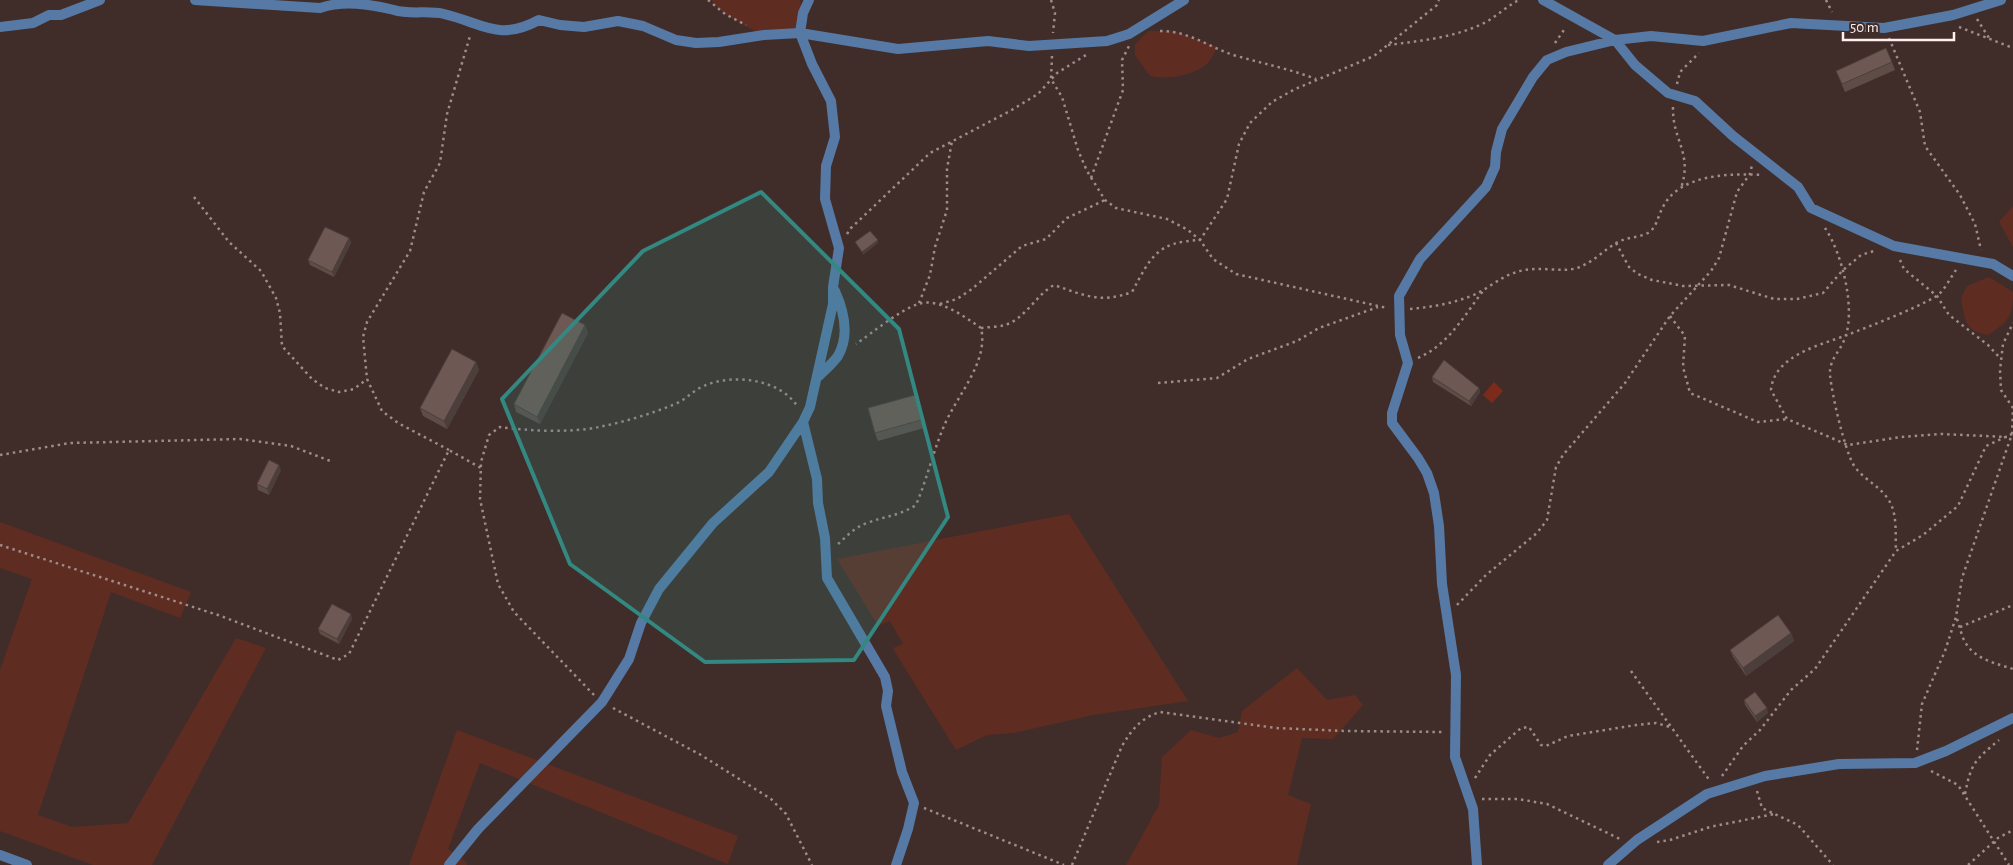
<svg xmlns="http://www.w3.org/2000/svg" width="2013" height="865" viewBox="0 0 2013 865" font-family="'Alegreya Sans',sans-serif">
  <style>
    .green { fill: #5f2c22 }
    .water { fill: #7c2b1b }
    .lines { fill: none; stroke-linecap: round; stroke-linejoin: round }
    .path { stroke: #9d8c89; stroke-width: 2.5; stroke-dasharray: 2.5 4; stroke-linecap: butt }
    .street { stroke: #567aa5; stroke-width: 10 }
    .wall { fill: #5e4c47 }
    .shaded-wall { fill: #4c3e3a }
    .building { fill: #6d5853; stroke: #4c3e3a }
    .marked { fill: #338881; fill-opacity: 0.2; stroke: #338881; stroke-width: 4; stroke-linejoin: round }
  </style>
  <rect width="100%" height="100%" fill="#402d29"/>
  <path class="green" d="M712 0H800L803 13 800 33C789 33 775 37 764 34 754 32 714 10 712 0Z
    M1148 31H1173L1218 47C1214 52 1211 60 1207 64 1192 76 1167 80 1150 76L1135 55V44Z
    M2013 206V247L1999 222Z
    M1989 277 2013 292C2013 317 2008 322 1988 335 1964 331 1965 319 1961 298L1967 286Z
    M1069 514 1188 701 1093 715 1014 733 987 735 956 750 895 652 893 648 903 644 890 621 878 626 837 559Z
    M0 522 191 592 180 618 111 592 38 815 72 827 128 823 236 638 266 648 152 865H93L0 831V670L32 579 0 568Z
    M1297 668 1327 700 1355 695 1363 705 1333 739 1302 738 1288 795 1311 804 1297 865H1126L1159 805 1162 757 1191 730 1219 738 1238 732 1242 711Z
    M457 730 738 836 728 864 480 763 448 849 466 862 467 865H409Z"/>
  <path class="water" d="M1494 382 1503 391 1492 403 1483 395Z"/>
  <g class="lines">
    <path class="path" d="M708 0 725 14 746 25
      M1051 0 1055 13 1053 33
      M1826 0 1832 12
      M1977 19 1989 38
      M1959 27 2013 48
      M1160 31C1191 31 1209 48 1237 56 1264 64 1290 69 1316 79
      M1889 38 1920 112 1925 146 1960 195 1975 224 1981 250
      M1555 43 1566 27
      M1388 45C1419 41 1451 38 1480 25 1494 19 1505 7 1519 0
      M1052 56 1051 79 1062 97 1078 150 1087 171 1105 200 1116 208 1167 219 1188 230 1200 240 1213 259 1236 274 1387 308
      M1677 84 1680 72 1699 53
      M1673 107C1672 140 1693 153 1681 188
      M1091 178 1123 90 1122 60 1129 46
      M194 197 229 242 261 271 276 298 280 313 282 346 312 379 325 388 339 392 354 389 367 379
      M1825 228C1842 253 1856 309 1845 338 1840 352 1829 359 1830 375 1832 395 1844 447 1853 464 1862 479 1879 485 1888 499 1898 513 1895 535 1896 551
      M847 234 851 228 930 153 1010 111 1038 94 1057 73 1086 55
      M1616 243 1629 267 1638 274 1652 280 1683 286 1729 285 1774 299H1797L1823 293 1842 271 1861 255 1874 251
      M1900 260 1904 269 1937 296 1949 315 1988 345 2001 359
      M1956 270C1950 278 1944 292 1935 297 1912 310 1873 325 1847 335 1821 345 1774 355 1771 390L1787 419 1848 445 1901 437 1941 434 2007 437
      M919 303 930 275 935 247 947 210V169L952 141
      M940 304 957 299 972 289 1022 246 1046 239 1067 218 1105 200
      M1410 309C1433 307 1455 303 1476 294 1490 287 1502 276 1517 272 1536 265 1561 273 1577 268 1592 263 1603 251 1616 243 1626 237 1638 238 1648 233 1657 228 1658 215 1663 207 1679 174 1731 173 1763 175
      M1670 316 1685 336 1683 367 1690 393 1758 422 1787 419
      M981 328C989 327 998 327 1005 325 1025 319 1036 295 1054 285 1084 295 1100 304 1132 292 1151 257 1156 242 1200 240L1227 199 1239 144 1250 123 1272 102 1295 89 1374 56 1437 5 1439 0
      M1418 358C1448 345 1464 316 1483 291
      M1158 383 1217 378 1248 359 1297 341 1319 328 1378 307
      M449 450 398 423 382 411 367 379 363 337 367 322 410 251 424 192 440 163 447 114 470 36
      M0 455 70 443 240 439 291 446 333 462
      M838 544C847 536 855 527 867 523 885 516 899 516 916 505 927 479 933 452 944 426 957 395 989 362 981 328 965 317 938 297 918 304 900 310 872 333 856 344
      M0 545 218 615 338 660 349 654 449 450 481 468
      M1457 605 1486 575 1537 533 1547 520 1556 467 1563 455 1625 383 1670 316 1711 271 1719 258 1737 192 1750 174 1752 165
      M1957 619C1960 627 1962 639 1967 645 1977 660 1998 664 2013 669
      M1960 627 2013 605
      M1631 671 1710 781
      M594 695 514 612 498 584 480 499 481 462 489 435 500 427C528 431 572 433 599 427 624 422 651 414 675 404 686 400 693 390 704 386 732 373 780 379 797 406
      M613 708 701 755 771 799 786 814 812 865
      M1917 750 1922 704 1945 651 1956 617 1962 578 2012 434 2013 408 2001 390 2000 370 2003 344 2013 323
      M1931 771 1958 785 2009 865
      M1722 776 1743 746 1760 730 1791 690 1815 669 1896 551 1923 535 1958 506 1986 446 2012 434
      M1475 778 1490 755 1521 728 1529 727 1541 745 1546 746 1568 736 1636 725 1656 723 1670 727
      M1757 791 1762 808 1798 825 1833 865
      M1965 794C1971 763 1975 760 1999 740
      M1482 799H1518L1547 804 1620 839
      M924 808 1064 865
      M1657 842 1670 840 1710 827 1774 814
      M1072 865 1122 746C1132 729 1141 718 1160 712L1276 728 1345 731 1442 732
      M1968 865 1998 838 2013 830"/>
    <path class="street" d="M195 0 320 8C344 0 369 4 394 10 410 15 428 10 444 14 483 23 498 42 539 20L560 25 584 27 618 21 643 26 676 40 696 43 719 42 764 35 800 33 898 49 988 41 1029 46 1107 41 1129 34 1184 0
      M1543 0 1615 40 1651 36 1703 41 1791 23 1884 28 1953 15 2001 0
      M0 27 33 23 49 15H61L100 0
      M819 376C825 370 833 363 838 356 850 335 844 311 835 291
      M803 422 817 479 818 503 825 538 827 578 885 677 888 691 886 706 902 772 914 803 908 829 896 865
      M0 855 27 865
      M449 865 478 829 602 702 629 659 641 623 659 589 713 523 769 472 803 422 810 407 833 304V287L839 248 825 199 826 166 835 137 831 101 812 64 800 33 803 13 809 0
      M1477 865 1473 809 1455 757 1456 675 1442 584 1439 526 1434 493 1427 473 1418 458 1392 423V413L1408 363 1400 335 1399 296 1420 259 1486 187 1495 167 1496 152 1502 129 1533 77 1547 60 1566 52 1615 40 1635 65 1668 93 1695 101 1733 136 1798 187 1811 208 1894 246 1993 264 2013 276
      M1608 865 1637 840 1707 794 1765 776 1839 764 1915 763 1946 751 2013 718"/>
  </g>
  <path class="wall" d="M1892 62 1895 70 1845 92 1836 71Z
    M349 238 351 243 334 277 310 265 308 260Z
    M585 325 588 333 540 424 516 412 514 404Z
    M476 362 479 370 447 429 423 416 420 408Z
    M1432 377 1479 388 1480 392 1471 406 1433 382Z
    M917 403 924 428 878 441 875 433Z
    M281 470 269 495 258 490 257 484Z
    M352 619 339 644 320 634 318 629Z
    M1791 633 1794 641 1746 676 1733 657 1730 650Z
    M1744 700 1768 713 1757 722 1745 705Z"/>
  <path class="shaded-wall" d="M349 238 351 243 334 277 332 272Z
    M878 240V243L863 255 862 252Z
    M585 325 588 333 540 424 537 417Z
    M476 362 479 370 447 429 444 421Z
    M1479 388 1480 392 1471 406 1469 401Z
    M915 395 917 403 924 428 921 420Z
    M279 465 281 470 269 495 267 489Z
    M351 614 352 619 339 644 337 639Z
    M1791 633 1794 641 1746 676 1743 668Z
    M1767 708 1768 713 1757 722 1755 716Z"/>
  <path class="building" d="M1886 48 1892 62 1842 84 1836 71Z
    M325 227 349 238 332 272 308 260Z
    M870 231 878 240 862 252 855 242Z
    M562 313 585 325 537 417 514 404Z
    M452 349 476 362 444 421 420 408Z
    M1444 360 1479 388 1469 401 1432 377Z
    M915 395 921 420 875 433 868 408Z
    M269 460 279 465 267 489 257 484Z
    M332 604 351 614 337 639 318 629Z
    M1778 615 1791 633 1743 668 1730 650Z
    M1755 692 1767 708 1755 716 1744 700Z"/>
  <path class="marked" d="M761 192 899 329 948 517 854 660 705 662 570 564 502 399 643 251Z"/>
  <path d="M1843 32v8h111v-8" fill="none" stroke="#fdf0ed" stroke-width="2.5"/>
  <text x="1850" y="32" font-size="15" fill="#fdf0ed" stroke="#402d29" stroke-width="4" paint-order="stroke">50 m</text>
</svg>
